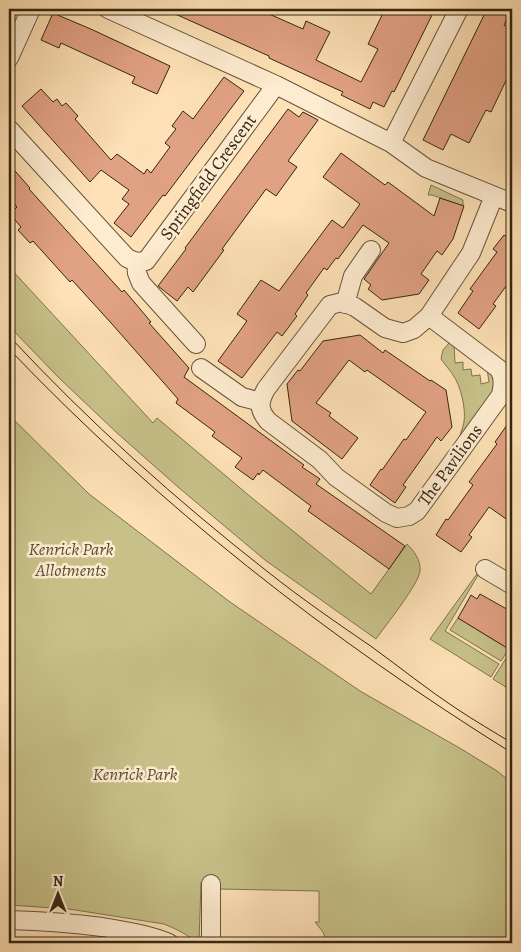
<svg xmlns="http://www.w3.org/2000/svg" width="521" height="952" viewBox="0 0 521 952" font-family="Alegreya,serif">
  <style>
    .green { fill: #c7c189; stroke: #7e744e }
    .building { fill: #e1a183; stroke: #342612 }
    .lines { fill: none; stroke-linecap: round; stroke-linejoin: round }
    .street-casing { stroke: #66553b; stroke-width: 20 }
    .street { stroke: #feecd0; stroke-width: 18 }
    .tram { stroke: #342612; stroke-width: 1 }
    .labels { text-anchor: middle; stroke-width: 5; stroke-linejoin: round; paint-order: stroke }
    .street-label { font-size: 18px; fill: #342612; stroke: #feecd0 }
    .park-label { font-size: 18px; font-style: italic; fill: #594d30; stroke: #feecd0 }
  </style>
  <rect width="100%" height="100%" fill="#fee1b6"/>
  <filter id="stains"><feTurbulence type="fractalNoise" baseFrequency=".004" numOctaves="4"/><feColorMatrix values="0 0 0 0 .2 0 0 0 0 .09 0 0 0 0 .02 0 0 0 .5 -.17"/></filter>
  <radialGradient id="worn" r=".72"><stop offset=".6" stop-color="#630" stop-opacity="0"/><stop offset="1" stop-color="#630" stop-opacity=".3"/></radialGradient>
  <path class="green" d="M431 185 463 200V206L432 195H428Z
    M9 267 153 423 157 418 252 498 371 594 407 544C414 551 421 560 420 571 419 584 385 626 376 639L265 560 178 487 116 432 58 377 9 326Z
    M450 342 454 344 455 363 463 362V370L471 369 472 376 480 375 481 384 489 382 487 369C494 374 494 381 495 390L459 442C459 435 463 429 464 422 466 409 461 386 453 375 450 370 445 365 441 359L443 350Z
    M9 415 89 494 230 602 360 691 463 750 497 771 512 783V943H327L323 932 315 922H319V891L220 889 211 884 201 882 199 943H197C187 934 176 929 164 924L69 909 9 905Z
    M487 560 445 631 499 664 491 677 430 639Z
    M458 618 509 649 501 661 450 630Z
    M512 649V691L493 679Z"/>
  <path class="building" d="M164 9H233L244 14 247 9H258L303 29 306 21 330 32 316 60 361 82 378 49 368 44 385 9H395L408 15 411 9H435L394 92 392 91 384 107 373 102 370 109 341 95 343 92 269 58V56Z
    M487 9H512L504 25 512 29V68L491 112 486 110 469 143 451 134 443 150 423 140Z
    M53 13 93 30 170 66 157 94 132 83 135 77 61 43 59 48 41 40Z
    M224 77 244 91 165 196 163 195 131 237 114 223 129 204 122 199 129 190 101 170 90 182 22 106 41 89 53 102 57 99 62 106 66 103 78 116 75 119 111 160 117 154 144 174 147 169 151 173 170 147 165 143 176 129 172 126 183 111 193 119Z
    M288 109 299 117 303 112 318 120 288 161 297 167 276 196 266 189 222 249 224 250 193 292 188 287 177 301 158 286 186 249 185 248Z
    M341 153 385 185 388 182 434 216 440 198 464 206 453 239 442 255 437 251 421 274 429 280 419 294 382 300 368 289 371 285 364 279 389 243 363 225 338 259 336 258 327 270 324 268 306 293 308 295 295 314 297 316 282 336 277 332 242 378 218 361 247 321 237 314 261 280 279 291 332 220 343 228 360 204 323 177Z
    M9 164 30 188 29 189 122 292 124 290 151 322 149 323 189 368 184 377 304 465 302 467 320 479 316 484 405 546 389 569 308 511 311 506 263 470 259 475 258 473 253 480 235 467 242 458 212 436 215 432 176 403 178 399 112 324 72 280 70 282 33 241 30 243 18 230 21 227 10 214 17 207 9 198Z
    M512 232V278L493 304 496 306 479 329 458 313 473 291 470 289 497 252 493 249 504 235 508 238Z
    M360 335 383 353 385 350 430 381 431 380 446 390 452 427 441 441 437 437 403 485 406 487 395 503 370 485 381 469 382 470 404 439 406 440 426 412 367 370 365 372 349 360 316 403 331 413 329 416 358 438 342 459 292 421 287 384 298 370 300 371 323 341Z
    M512 418V523L489 507 469 535 472 537 461 552 436 535 446 519 448 520 473 485 469 482 497 444 495 442Z
    M480 594 512 612V651L458 618 471 595 477 599Z"/>
  <g class="lines">
    <defs>
      <path id="street" d="M108 9 276 85 391 143 426 168 512 203
        M9 58 31 9
        M9 129 127 258 136 262 146 261 276 85
        M391 143 459 9
        M136 262 137 273 141 283 196 344
        M345 304 353 276 371 250
        M429 316 499 369C504 378 503 385 501 395L417 511 409 516 397 518 386 513 336 477 320 460 268 421C258 409 259 402 266 389L330 305 342 302 355 307 385 328 403 333 414 329 429 316 471 253 494 196
        M201 368 242 397 261 402
        M485 569 512 585
        M9 920C40 921 71 923 102 927 125 931 147 934 169 943
        M211 943V884"/>
    </defs>
    <use href="#street" class="street-casing"/>
    <use href="#street" class="street"/>
    <path class="tram" d="M9 336C89 422 176 500 268 572 302 599 337 623 372 647 401 668 428 690 457 709 475 721 494 732 512 743
      M9 349C158 505 329 639 512 753"/>
  </g>
  <g class="labels">
    <g class="street-label">
      <text transform="translate(208 177) rotate(-54)" y="6">Springfield Crescent</text>
      <text transform="translate(450 465) rotate(-54)" y="6">The Pavilions</text>
    </g>
    <g class="park-label">
      <text x="71" y="555">Kenrick Park<tspan x="71" dy="21">Allotments</tspan></text>
      <text x="135" y="780">Kenrick Park</text>
    </g>
  </g>
  <rect width="521" height="952" fill="none" stroke="#fee1b6" stroke-width="30"/>
  <rect x="10" y="10" width="501" height="932" fill="none" stroke="#342612" stroke-width="2.5"/>
  <rect x="15" y="15" width="491" height="922" fill="none" stroke="#342612"/>
  <g transform="translate(58 894)" stroke="#feecd0" stroke-width="4" paint-order="stroke">
  <path d="M0-4L9 19L0 12L-9 19Z" fill="#342612"/>
  <text y="-8" font-size="14" font-weight="bold" text-anchor="middle" fill="#342612">N</text>
  </g>
  <rect width="100%" height="100%" filter="url(#stains)"/>
  <rect width="100%" height="100%" fill="url(#worn)"/>
</svg>
